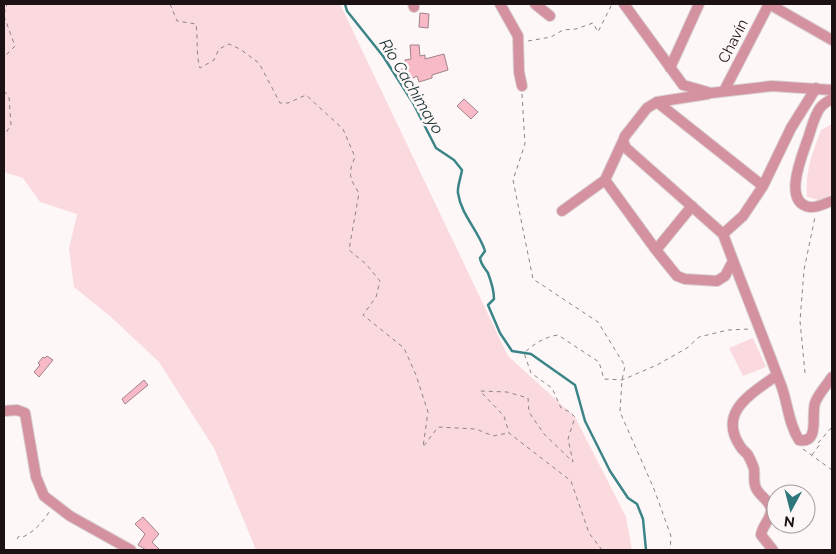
<svg xmlns="http://www.w3.org/2000/svg" width="836" height="554" viewBox="0 0 836 554" font-family="Raleway,sans-serif">
  <style>
    .green { fill: #fad9df }
    .lines { fill: none; stroke-linecap: round; stroke-linejoin: round }
    .stream { stroke: #3b8487; stroke-width: 2.5 }
    .building { fill: #f9bac7; stroke: #a18288 }
    .minor-casing { stroke: #dad2d3; stroke-width: 12 }
    .path { stroke: #8d8486; stroke-width: 1; stroke-dasharray: 4 4; stroke-linecap: butt }
    .minor { stroke: #d4919f; stroke-width: 10 }
    .labels { text-anchor: middle; stroke-width: 5; stroke-linejoin: round; paint-order: stroke }
    .street-label { font-size: 15px; fill: #1c1113; stroke: #fef7f8 }
    .water-label { font-size: 16px; font-style: italic; fill: #1d3637; stroke: #fef7f8 }
  </style>
  <rect width="100%" height="100%" fill="#fef7f8"/>
  <path class="green" d="M4 4H340L508 356 575 417 626 517 632 550H256L214 448 159 362 111 317 74 287 69 249 77 214 40 202 23 178 4 172Z
    M832 124V194L819 200 807 197C805 171 812 154 821 130Z
    M753 338 766 367 743 376 729 348Z"/>
  <g class="lines">
    <path class="stream" d="M345 4 347 11 383 56 413 103 436 148 454 160 462 170C461 177 457 187 458 193 461 215 479 231 485 251L480 258C481 265 485 268 488 273 491 281 494 290 494 299L488 305 500 333 512 351 531 354 575 385 585 421 610 471 628 498 637 504 643 519 646 550"/>
  </g>
  <path class="building" d="M420 13 429 14 428 28 419 27Z
    M410 45H419L420 56 425 55V59L444 54 448 70 432 75V78L419 82 417 76 407 81 400 70 406 67 405 60 411 59Z
    M464 99 478 112 471 119 457 106Z
    M47 356 53 360 39 377 34 372 40 365 38 363 43 357 45 358Z
    M144 380 148 385 125 404 122 399Z
    M143 517 159 534 152 542 160 550H146L138 545 145 534 135 524Z"/>
  <g class="lines">
    <defs>
      <path id="minor" d="M413 4 414 7
        M500 4 518 36 519 72 522 86
        M535 4 550 16
        M624 4 683 85 711 93 772 86 832 90
        M769 4 832 40
        M670 68 699 4
        M816 88 791 128 763 186 743 216 723 234C742 285 762 334 781 385 788 403 788 423 799 440 820 444 811 416 815 403 818 394 827 385 832 377
        M724 91 769 4
        M708 94 657 102 647 108 625 136 623 141 626 148 723 234
        M832 99C828 101 823 104 820 108 813 118 811 131 807 141 802 156 782 203 810 207 817 208 825 203 832 201
        M657 102 763 186
        M605 180 656 250 677 276 685 279 717 281 725 276 733 261
        M562 211 605 180 623 141
        M656 250 692 206
        M4 411 17 410 25 413 36 477 44 496 70 516 131 550
        M773 550 761 535C762 526 771 519 771 510 771 501 759 496 756 488 753 482 755 475 754 469 753 465 750 459 748 455 746 452 742 450 740 446 717 411 753 393 777 375"/>
    </defs>
    <use href="#minor" class="minor-casing"/>
    <path class="path" d="M170 4 177 21 196 24C198 38 196 57 200 68L214 60 219 49 229 44 240 49 259 63 280 103H288L306 95 343 129 355 157C348 173 349 178 359 193L349 250 366 264 380 281 376 297 363 315 404 348 416 375 428 412 423 447 438 427 476 429 493 436 508 433
      M4 14 7 4
      M4 16 15 46 4 57
      M528 41 551 37 563 30 576 29 593 23 598 32 612 4
      M4 91 9 97 11 125 4 136
      M522 94 525 144 513 180 533 279 598 322 625 366 622 380 620 412 654 489 671 536 670 550
      M805 373 800 321 804 270 815 217
      M803 449 832 470
      M812 455 820 444 818 443 832 427
      M17 539 19 536 23 537C35 531 42 523 49 512
      M602 550 589 533 571 481 509 433 504 416 480 391 507 392 528 398 529 412 544 434 573 462 568 439 575 417 570 412 561 408 552 388 531 373 524 353C534 344 544 337 558 335L599 362 604 379 622 380 657 365 687 348 699 337 728 330 750 329"/>
    <use href="#minor" class="minor"/>
  </g>
  <g class="labels">
    <g class="street-label">
      <text transform="translate(733 41) rotate(-63)" y="5">Chavín</text>
    </g>
    <g class="water-label">
      <text transform="translate(412 86) rotate(59)" y="6">Río Cachimayo</text>
    </g>
  </g>
  <rect width="836" height="554" fill="none" stroke="#1c1113" stroke-width="10"/>
  <g transform="translate(791 509) rotate(187)"><circle r="24" fill="#fef7f8" stroke="#a49b9c"/>
  <path d="M0-4L9 19L0 12L-9 19Z" fill="#2e787b"/>
  <text y="-8" font-size="14" font-weight="bold" text-anchor="middle" fill="#1c1113">N</text>
  </g>
</svg>
